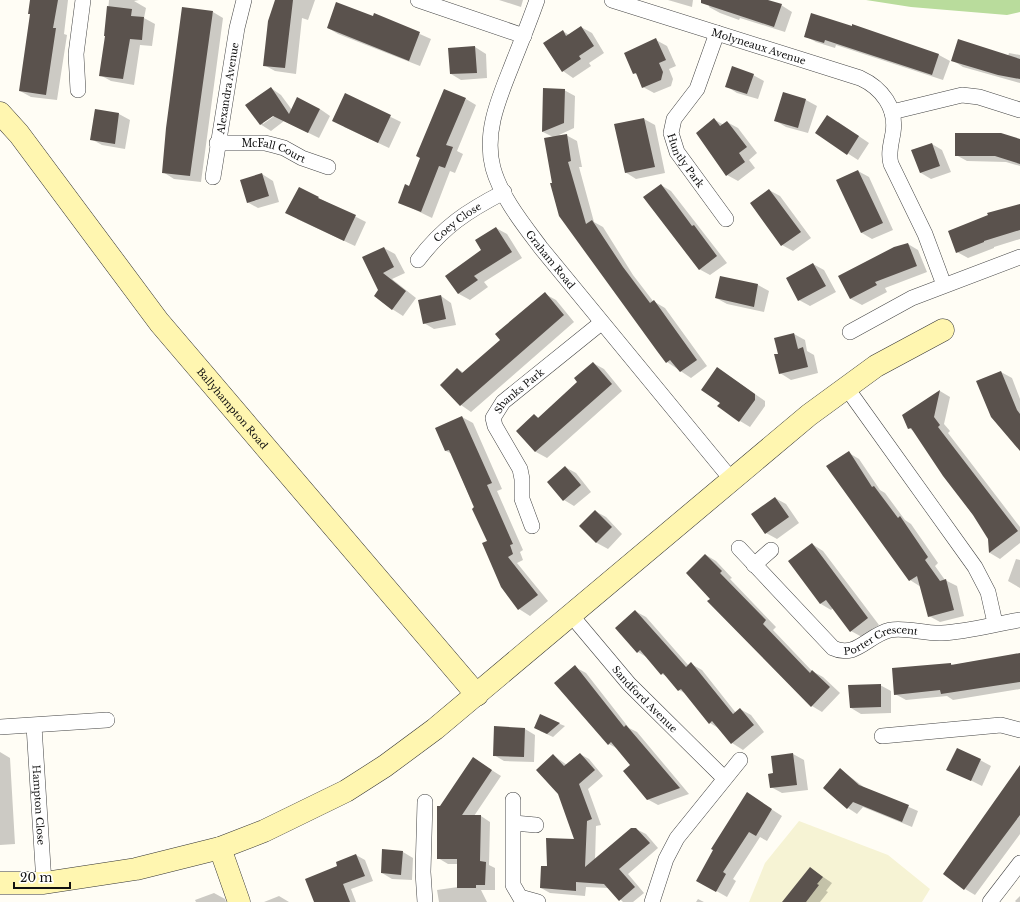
<svg xmlns="http://www.w3.org/2000/svg" width="1020" height="902" viewBox="0 0 1020 902" font-family="'Libre Baskerville',serif">
  <style>
    .farmland { fill: #f6f3d4 }
    .forest { fill: #b9dc9c }
    .shadow { fill: #0003; fill-rule: evenodd }
    .building { fill: #5a524d }
    .lines { fill: none; stroke-linecap: round; stroke-linejoin: round }
    .street-casing { stroke: #444; stroke-width: 16 }
    .secondary-casing { stroke: #333; stroke-width: 23 }
    .street { stroke: #fff; stroke-width: 15 }
    .secondary { stroke: #fff6b0; stroke-width: 22 }
    .labels { text-anchor: middle; stroke-width: 4; stroke-linejoin: round; paint-order: stroke }
    .street-label { font-size: 10px; fill: #111; stroke: #fff }
  </style>
  <rect width="100%" height="100%" fill="#fffdf5"/>
  <path class="farmland" d="M799 821 888 855 930 889 922 902H749L765 863Z"/>
  <path class="forest" d="M866 0H1020V12L1007 15 911 7Z"/>
  <path class="shadow" d="M31 0H68L64 34 67 35 57 100 31 97 20 91 31 14Z
    M109 0H139L134 1 146 8 144 18 155 24 152 46 140 45 134 85 111 81 100 75 106 36Z
    M276 0H315L308 20 302 18 296 74 275 71 264 65Z
    M499 0H523L521 7Z
    M668 0H693L692 7Z
    M711 0H765L781 5 792 12 785 32 740 18 739 20 720 13 709 7Z
    M213 12 223 18 201 182 174 179 163 172Z
    M375 14 431 39 420 66 338 34 328 28 374 17Z
    M853 25 939 55 950 61 943 80 836 45 835 48 816 42 805 36 852 27Z
    M581 27 592 33 604 53 589 63 591 66 573 78 563 71V31L569 35Z
    M656 40 667 46 676 66 669 69 673 79 671 86 654 93 643 87 638 75 634 73Z
    M475 47 486 54 487 78 461 80 451 74Z
    M1009 53 1020 55V83L963 67 952 60 1008 56Z
    M753 75 764 81 758 99 737 93 726 86Z
    M271 88 281 95 292 110 320 109 330 116 319 138 284 121 271 131 260 124ZM277 114 263 124V121Z
    M544 89 564 90 575 96 574 128 559 135H566L577 141 582 167H579L594 222 603 227 633 275 653 301 665 308 707 366 691 378 667 362 554 184 553 137 543 132Z
    M784 93 806 100 817 106 808 133 786 127 776 121Z
    M346 95 401 122 389 148 344 127Z
    M466 99 476 105 457 151 463 154 455 173 450 171 432 218 399 202Z
    M95 110 119 114 130 120 125 149 102 145 91 139Z
    M644 119 655 125 665 173 636 179 625 172Z
    M715 120 724 125 727 122 738 128 757 153 749 160 755 168 738 181 727 175Z
    M838 122 869 143 858 160 816 133Z
    M1020 140V166L1006 162 967 161 956 155Z
    M932 144 942 150 951 172 931 179 921 173 913 151Z
    M858 171 869 177 893 230 872 239 862 233 837 180Z
    M262 174 273 181 279 202 258 208 247 202Z
    M661 185 671 191 727 263 710 275 699 269Z
    M299 188 366 222 355 246 297 219Z
    M769 190 780 196 811 238 793 251 782 245Z
    M1020 205V239L994 247V248L968 258 957 252Z
    M496 228 507 234 522 258 484 282 488 287 470 300 459 294 446 276 482 250Z
    M908 244 918 250 927 272 885 288 887 292 862 305 851 299 840 277Z
    M384 248 395 254 405 273 392 279 416 298 403 316 392 309 380 290Z
    M813 264 824 270 836 292 810 306 799 300Z
    M721 277 758 285 769 291 764 312 727 304 716 298Z
    M545 294 556 300 574 322 471 412 461 405 458 369 464 373 501 341Z
    M441 296 451 303 456 325 434 329 424 323Z
    M794 334 805 340 807 351 814 355 818 373 791 380 780 373 779 355Z
    M593 363 604 369 622 391 547 458 536 452 517 431 534 415 539 418 578 382Z
    M717 368 765 401V406L750 427 740 421 721 403Z
    M1001 372 1012 378 1020 399V446Z
    M940 391 950 397 944 424 950 431 948 433 1020 527V543L1000 559 990 553 989 538 915 432 909 428 903 416Z
    M462 417 473 423 502 489 497 491 523 550 520 552 523 560 517 563 548 601 530 616 519 609 488 542 452 454 446 451 436 429Z
    M849 453 859 459 880 490 885 493 905 520 911 524 938 563 935 566 945 580 957 586 964 616 940 622 929 616 921 587 910 580Z
    M565 467 576 473 591 492 574 506 564 500Z
    M775 498 786 504 799 523 777 539 766 533Z
    M595 511 606 517 622 534 608 549 597 543 580 526Z
    M812 544 823 551 879 625 862 637 851 631 833 608 831 610 821 604 789 561Z
    M706 555 716 561 732 578 730 579 776 627 773 630 812 671 823 677 840 693 822 712 812 706 711 599Z
    M1016 559 1020 560V588L1008 581Z
    M635 611 646 617 689 666 691 664 702 670 736 713 740 709 751 715 764 732 743 750 732 743 720 729 710 723 688 695 679 690 668 677 662 674 648 658 638 652Z
    M1020 654V689L953 700 947 696 906 700 895 694 951 664 953 665Z
    M575 667 586 673 629 728 637 732 689 794 658 805 647 799 631 765 618 749 609 744Z
    M880 685 891 691V713L861 714 851 708Z
    M541 715 560 724 565 726 553 737 540 731Z
    M525 729 535 735 534 762 504 761 494 755Z
    M0 752 10 758 15 844 0 845Z
    M580 754 589 759 603 776 588 789 601 825 596 826 595 860 636 829 646 834 658 848 628 874 644 893 633 902H623L609 888 586 887 585 896 550 893 541 888 548 867 576 840 553 755 567 765Z
    M793 754 804 760 808 790 782 793 771 787 774 774Z
    M980 760 991 766 982 786 948 769Z
    M482 764 501 776 474 816H481L490 822 489 865 495 868V890H481L487 902H439L437 890 458 887V864H448L438 858 441 807Z
    M840 769 865 788 918 811 912 827 863 807 857 814 848 808 824 787Z
    M1020 771V834L975 895 965 889Z
    M757 800 782 816 767 841 760 837 733 879 736 881 727 897 697 880Z
    M403 852 413 858 412 880 392 879 382 873Z
    M356 855 365 860 373 881 351 889 356 902H315L339 866Z
    M810 868 832 883 826 891 828 892 820 902H784Z
    M214 893 225 899 226 902H196L195 900Z
    M279 896 289 902H264Z
    M1020 896V902H1016L1015 901Z
    M698 899 704 902H696Z"/>
  <path class="building" d="M30 0H58L53 28H56L46 95 19 91 30 14H28Z
    M275 0H293L285 68 263 66 268 21Z
    M701 0H768L782 4 774 27 701 3Z
    M336 2 373 16 374 13 420 32 409 61 327 28Z
    M107 6 132 9 131 16 144 17 142 40 130 39 123 79 99 76 105 36H104Z
    M182 7 213 11 190 176 162 173 166 128Z
    M811 13 852 26V24L939 54 932 75 825 40 824 43 804 37Z
    M581 26 594 46 579 56 581 59 562 72 543 43 563 30 566 36Z
    M656 38 666 60 659 63 663 72 661 80 642 88 636 73 633 74 624 53Z
    M958 39 1020 59V79L998 75 951 61Z
    M475 46 477 73 450 74 448 48Z
    M732 66 754 74 747 94 725 87Z
    M271 87 289 114 297 97 320 109 308 133 273 116 260 125 245 105Z
    M543 88 565 89 564 123 542 132Z
    M444 89 466 98 446 145 453 147 445 168 439 166 421 212 398 203 405 184 409 186 420 158 416 156Z
    M783 92 806 99 798 128 774 121Z
    M345 93 391 115 378 143 332 121Z
    M95 109 119 113 115 144 90 140Z
    M827 115 859 136 847 155 815 133Z
    M644 118 655 167 625 173 614 124Z
    M714 118 720 126 727 121 747 147 739 153 745 162 726 176 696 133Z
    M955 133H1001L1020 139V164L995 156H955Z
    M567 134 571 161 568 162 586 224 592 220 623 267 650 303 654 300 697 360 680 372 670 360 666 363 657 351 559 216 550 183H552L544 138Z
    M932 143 940 166 920 173 911 150Z
    M858 170 883 223 861 233 836 180Z
    M262 173 269 196 247 203 240 180Z
    M661 184 692 226 694 225 717 256 699 270 643 197Z
    M299 187 319 197 318 198 356 215 344 241 285 213Z
    M769 189 801 232 781 246 750 203Z
    M1020 204V230L984 241V242L956 253 948 231 988 215 987 213Z
    M496 227 512 252 474 276 478 280 458 294 445 276 481 250 475 240Z
    M908 243 917 266 875 282 877 285 850 299 838 276 894 247Z
    M384 247 394 267 383 273 406 291 392 310 374 296 378 290 362 257Z
    M813 263 826 286 798 301 786 278Z
    M720 276 758 284 754 307 715 298Z
    M545 292 564 315 460 406 440 385 457 368 462 373 500 340 495 334Z
    M441 295 446 319 423 324 418 300Z
    M794 333 798 349 803 347 808 367 779 374 774 354H778L774 338Z
    M593 362 612 384 535 452 516 431 534 414 538 418 577 382 574 378Z
    M717 367 755 394V400L739 422 717 406 720 403 701 390Z
    M1001 371 1017 410 1020 414V451L991 417 976 381Z
    M940 390 934 417 940 425 938 427 1018 531 989 553 988 539 973 515 943 476 911 428 908 429 902 415Z
    M462 416 492 483 487 485 513 544 510 545 513 554 508 557 538 595 518 610 501 587 482 543 487 541 472 509 474 507 449 450 445 451 435 428Z
    M849 451 872 487 874 486 898 518 900 516 928 557 925 560 940 581 946 579 954 610 928 617 917 576 909 581 826 466Z
    M565 466 581 485 563 501 547 482Z
    M775 497 789 517 765 534 751 514Z
    M595 510 612 527 596 543 579 526Z
    M812 543 868 618 850 632 826 600 820 604 788 561Z
    M705 554 722 571 720 573 766 620 763 624 810 673 812 670 830 687 811 707 707 601 710 599 686 573Z
    M635 610 686 667 691 662 733 714 740 708 754 725 731 744 712 721 709 724 681 689 678 691 663 673 661 675 640 650 637 653 615 628Z
    M1020 653V682L941 694 940 690 894 695 892 668 951 663V665Z
    M575 665 624 727 626 725 680 788 647 800 623 771 630 765 611 742 608 745 554 683Z
    M881 684V707L850 708 848 685Z
    M540 714 560 723 547 734 534 728Z
    M494 726 525 728 524 757 493 756Z
    M957 748 981 759 971 781 946 770Z
    M580 753 595 770 579 784 592 819 587 821 585 867 631 828H636L650 843 619 869 635 887 619 901 604 884 576 882V891L540 888 541 866H547L546 838 574 839 558 794 536 770 553 754 564 766Z
    M793 753 797 785 770 788 768 774 773 773 771 756Z
    M473 757 492 770 462 815H481L480 861 486 862 485 885H476V888H457V859H437V806H440Z
    M1020 765V815L964 890 943 874Z
    M840 768 859 785 909 805 902 822 853 802 847 809 823 788Z
    M747 792 772 809 756 836 749 832 723 872 726 874 716 892 696 881 713 850 711 849Z
    M382 849 403 851 401 875 381 873Z
    M356 854 365 876 343 884 350 902H314L305 879 337 866 336 862Z
    M810 867 823 877 817 884 819 885 806 902H782Z"/>
  <g class="lines">
    <defs>
      <g id="street">
        <path d="M418 0 524 36"/>
        <path id="s1" d="M537 0C530 20 522 40 514 60 501 94 483 130 493 168 501 197 523 224 541 248L731 479"/>
        <path id="s2" d="M612 0 860 78C882 88 897 108 893 133 891 144 888 154 891 164L925 234 944 285"/>
        <path id="s3" d="M717 33 697 89 674 119 671 133 677 152 726 219"/>
        <path d="M78 90 76 54 83 0"/>
        <path d="M892 112 962 95 979 97 1020 110"/>
        <path id="s4" d="M217 143H265L273 145 284 148 302 158 328 167"/>
        <path id="s5" d="M213 177 237 28 244 0"/>
        <path id="s6" d="M418 260C443 227 467 211 504 192"/>
        <path d="M850 332 912 298 1020 257"/>
        <path d="M846 387 975 567 988 592 995 623"/>
        <path id="s7" d="M532 526 522 499V479L520 469 495 426 493 418 503 402 601 323"/>
        <path id="s8" d="M739 548 833 648C856 659 868 635 890 630 906 627 925 634 942 633 966 632 995 624 1020 620"/>
        <path d="M754 565 771 550"/>
        <path id="s9" d="M571 615 629 684 724 778"/>
        <path id="s10" d="M34 726 44 883"/>
        <path d="M0 727 107 720"/>
        <path d="M882 736 990 726 1001 725 1020 730"/>
        <path d="M513 800V885L520 897 538 902"/>
        <path d="M425 802 423 872 425 902"/>
        <path d="M514 823 536 825"/>
        <path d="M652 902 666 859 677 838 740 760"/>
        <path d="M990 902 1020 863"/>
      </g>
      <g id="secondary">
        <path id="s11" d="M0 113 19 134 159 322 477 695"/>
        <path d="M220 848 239 902"/>
        <path d="M0 883H44L136 869 220 848 264 831 346 791 385 766 435 729 809 415 876 366 943 330"/>
      </g>
    </defs>
    <use href="#street" class="street-casing"/>
    <use href="#secondary" class="secondary-casing"/>
    <use href="#street" class="street"/>
    <use href="#secondary" class="secondary"/>
  </g>
  <g class="labels">
    <g class="street-label">
      <text dy="4" stroke="none"><textPath href="#s2" startOffset="154">Molyneaux Avenue</textPath></text>
      <text dy="4" stroke="none"><textPath href="#s5" startOffset="90">Alexandra Avenue</textPath></text>
      <text dy="4" stroke="none"><textPath href="#s4" startOffset="58">McFall Court</textPath></text>
      <text dy="4" stroke="none"><textPath href="#s3" startOffset="143">Huntly Park</textPath></text>
      <text dy="4" stroke="none"><textPath href="#s6" startOffset="55">Coey Close</textPath></text>
      <text dy="4" stroke="none"><textPath href="#s1" startOffset="285">Graham Road</textPath></text>
      <text dy="4" stroke="none"><textPath href="#s7" startOffset="155">Shanks Park</textPath></text>
      <text dy="4" stroke="none"><textPath href="#s11" startOffset="376">Ballyhampton Road</textPath></text>
      <text dy="4" stroke="none"><textPath href="#s8" startOffset="188">Porter Crescent</textPath></text>
      <text dy="4" stroke="none"><textPath href="#s9" startOffset="112">Sandford Avenue</textPath></text>
      <text dy="4" stroke="none"><textPath href="#s10" startOffset="79">Hampton Close</textPath></text>
    </g>
  </g>
  <path d="M14 882v6h56v-6" fill="none" stroke="#111111" stroke-width="2"/>
  <text x="20" y="882" font-size="12" fill="#111111" stroke="#ffffff" stroke-width="3" paint-order="stroke">20 m</text>
</svg>
